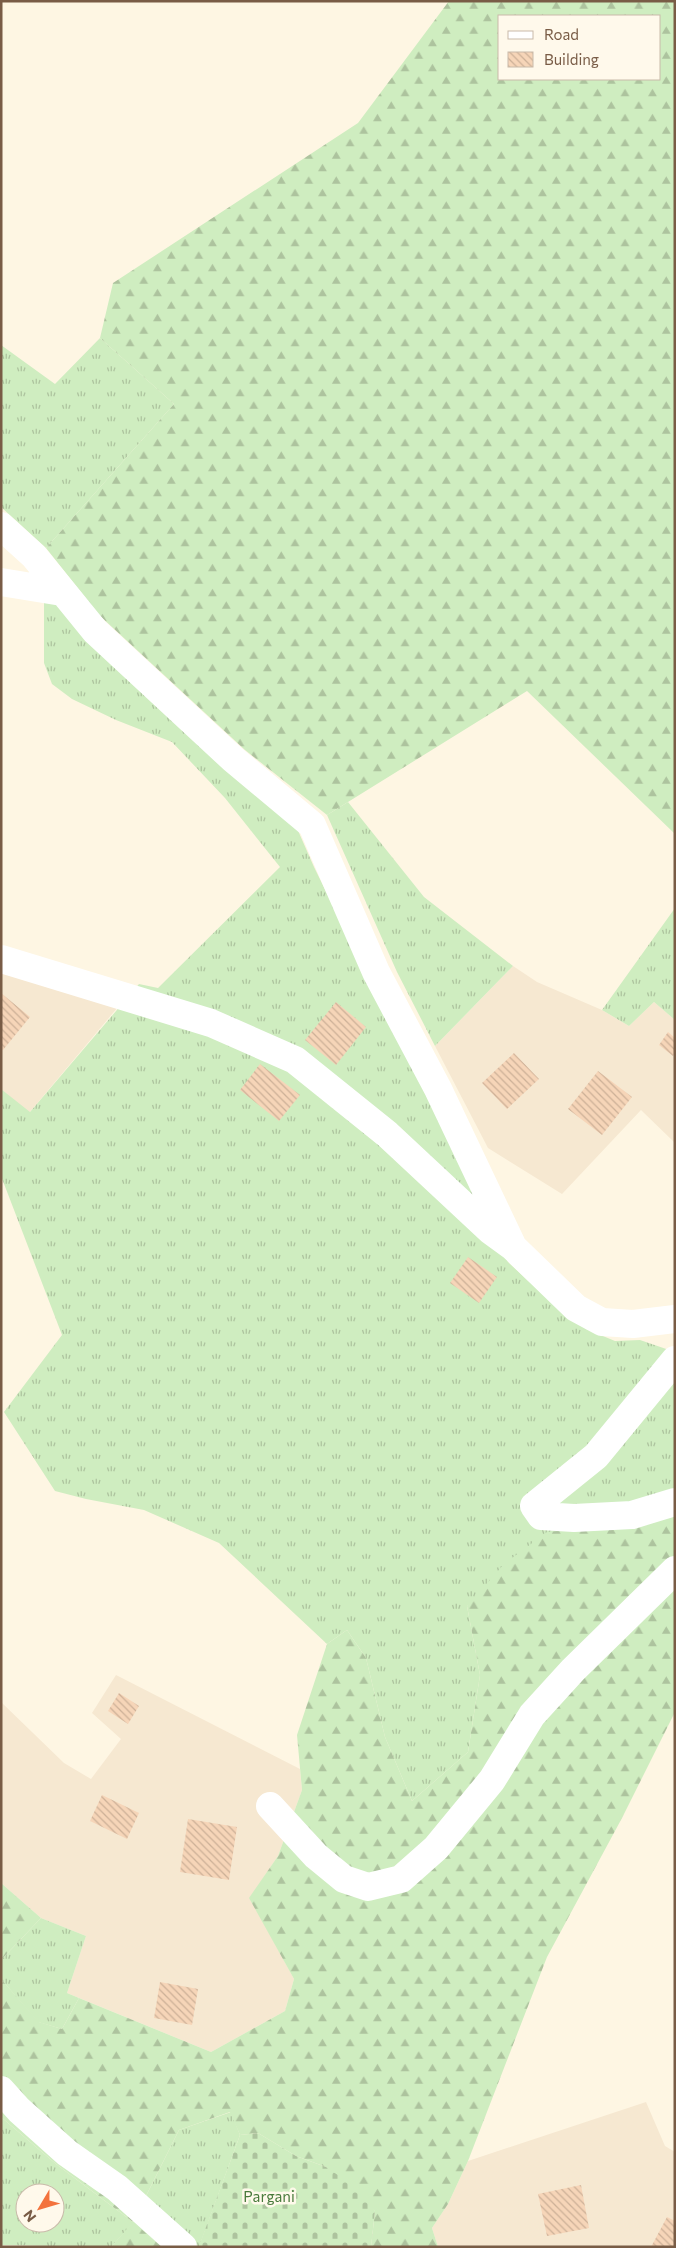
<svg xmlns="http://www.w3.org/2000/svg" width="676" height="2248" viewBox="0 0 676 2248" font-family="Commissioner,sans-serif">
  <style>
    .residential { fill: #f6e8d1 }
    .grass { fill: url(#grass-tufts); fill-rule: evenodd }
    .forest { fill: url(#forest-firs); fill-rule: evenodd }
    .cemetery { fill: url(#cemetery-stones) }
    .building { fill: url(#building-back-hatch) }
    .lines { fill: none; stroke-linecap: round; stroke-linejoin: round }
    .minor { stroke: #fff; stroke-width: 28 }
    .labels { text-anchor: middle; stroke-width: 5; stroke-linejoin: round; paint-order: stroke }
    .park-label { font-size: 15px; fill: #487a3b; stroke: #fff9eb }
  </style>
  <defs>
    <pattern id="grass-tufts" width="24" height="20" patternUnits="userSpaceOnUse" patternTransform="scale(1.25)"><rect width="24" height="20" fill="#cfedc0"/><path d="M3 7l-1-3M5 7V3M7 7l1-3M15 17l-1-3M17 17v-4M19 17l1-3" fill="none" stroke="#adc39e"/></pattern>
    <pattern id="forest-firs" width="22" height="20" patternUnits="userSpaceOnUse" patternTransform="scale(1.25)"><rect width="22" height="20" fill="#cfedc0"/><path d="M5 1l3.5 6h-7zM16 11l3.5 6h-7z" fill="#adc39e"/></pattern>
    <pattern id="cemetery-stones" width="16" height="16" patternUnits="userSpaceOnUse" patternTransform="scale(1.25)"><rect width="16" height="16" fill="#cfedc0"/><path d="M2 7V4a2 2 0 0 1 4 0v3zM10 15v-3a2 2 0 0 1 4 0v3z" fill="#adc39e"/></pattern>
    <pattern id="building-back-hatch" width="6" height="6" patternUnits="userSpaceOnUse" patternTransform="scale(1.25)"><rect width="6" height="6" fill="#f6d5b8"/><path d="M-1 5l2 2M0 0l6 6M5-1l2 2" fill="none" stroke="#ccb097"/></pattern>
  </defs>
  <rect width="100%" height="100%" fill="#fef6e3"/>
  <path class="residential" d="M513 966 537 982 602 1010 629 1026 654 1002 675 1020V1143L641 1110 562 1194 488 1148 435 1046Z
    M1 970 118 1007 29 1113 1 1089Z
    M116 1675 300 1769 302 1790 278 1856 250 1898 294 1979 285 2011 211 2052 67 1993 86 1936 41 1918 1 1883V1702L64 1763 91 1779 121 1739 92 1713Z
    M646 2102 665 2146 675 2152V2247H438L432 2228 448 2204 468 2161Z"/>
  <path class="grass" d="M100 338 174 404 46 548 1 507V345L55 384Z
    M44 600 59 603 296 826 314 867 508 1262 549 1300 586 1329 615 1341 640 1340 675 1352V1511L467 1606 480 1675 468 1752 412 1801 385 1737 366 1658 347 1630 327 1644 219 1543 144 1510 86 1499 55 1491 4 1412 62 1335 1 1176V1089L30 1112 139 984 158 988 280 867 225 798 172 742 116 720 72 699 52 684 44 663Z
    M348 802 424 897 513 966 435 1046 397 972 327 815Z
    M675 908V1020L654 1002 629 1026 602 1010Z
    M41 1918 86 1936 67 1993 79 1998 62 2029 38 2022 1 1979V1960Z
    M231 2112 240 2135 199 2247H162L133 2223 111 2247 1 2245V2117L56 2164 133 2222 179 2130ZM25 2193H55V2223H25Z"/>
  <path class="forest" d="M449 1H675V834L527 691 327 815 245 750 99 615 46 548 174 404 100 338 113 283 358 123ZM500 16H660V79H500Z
    M675 1511V1712L622 1818 547 1957 468 2161 448 2204 432 2228 438 2247H371L375 2211 326 2167 296 2156 258 2133 240 2135 230 2112 179 2130 133 2222 162 2247H111L133 2222 56 2164 1 2117V1979L39 2022 62 2029 79 1998 211 2052 285 2011 294 1979 249 1898 278 1856 302 1790 297 1735 327 1644 347 1630 366 1658 385 1737 412 1801 468 1752 480 1675 467 1606 504 1564 547 1532 604 1527Z
    M1 1883 41 1918 1 1960Z"/>
  <path class="cemetery" d="M258 2133 296 2156 326 2167 361 2191 375 2211 371 2247 199 2246 240 2135Z"/>
  <path class="building" d="M1 993 30 1017 3 1050 1 1049Z
    M336 1002 366 1027 336 1065 305 1040Z
    M668 1032 675 1038V1053L673 1056 659 1045Z
    M514 1053 539 1079 507 1109 482 1083Z
    M260 1064 300 1095 279 1121 240 1090Z
    M598 1071 632 1097 602 1135 568 1109Z
    M468 1257 497 1277 479 1303 450 1283Z
    M119 1693 139 1706 128 1724 108 1711Z
    M102 1795 139 1813 127 1839 90 1821Z
    M188 1819 237 1827 229 1880 180 1872Z
    M160 1982 198 1989 192 2025 154 2018Z
    M581 2185 589 2228 547 2236 538 2194Z
    M667 2217 675 2221V2247H651Z"/>
  <g class="lines">
    <path class="minor" d="M1 526 34 556 95 631 233 759 312 825 376 972 438 1089 513 1247
      M1 582 62 592
      M1 959 211 1023 295 1060 387 1134 491 1231 513 1247 576 1308 602 1322 633 1324 675 1319
      M675 1360 596 1456 534 1506 541 1516 574 1518 632 1515 675 1502
      M270 1806 316 1856 344 1879 368 1887 401 1879 436 1848 492 1780 532 1715 573 1670 675 1570
      M1 2090 19 2110 67 2153 117 2188 183 2247"/>
  </g>
  <g class="labels">
    <g class="park-label">
      <text x="269" y="2202">Pargani</text>
    </g>
  </g>
  <rect width="676" height="2248" fill="none" stroke="#795c46" stroke-width="5"/>
  <rect x="498" y="15" width="162" height="65" fill="#fff9eb" stroke="#c9baa9"/>
  <rect x="508" y="31" width="25" height="8" fill="#ffffff" stroke="#c9baa9"/>
  <text x="544" y="40" font-size="15" fill="#795c46">Road</text>
  <rect x="508" y="52" width="25" height="15" fill="url(#building-back-hatch)" stroke="#c9baa9"/>
  <text x="544" y="65" font-size="15" fill="#795c46">Building</text>
  <g transform="translate(40 2208) rotate(232)"><circle r="24" fill="#fff9eb" stroke="#c9baa9"/>
  <path d="M0-4L9 19L0 12L-9 19Z" fill="#f3733d"/>
  <text y="-8" font-size="14" font-weight="bold" text-anchor="middle" fill="#795c46">N</text>
  </g>
</svg>
